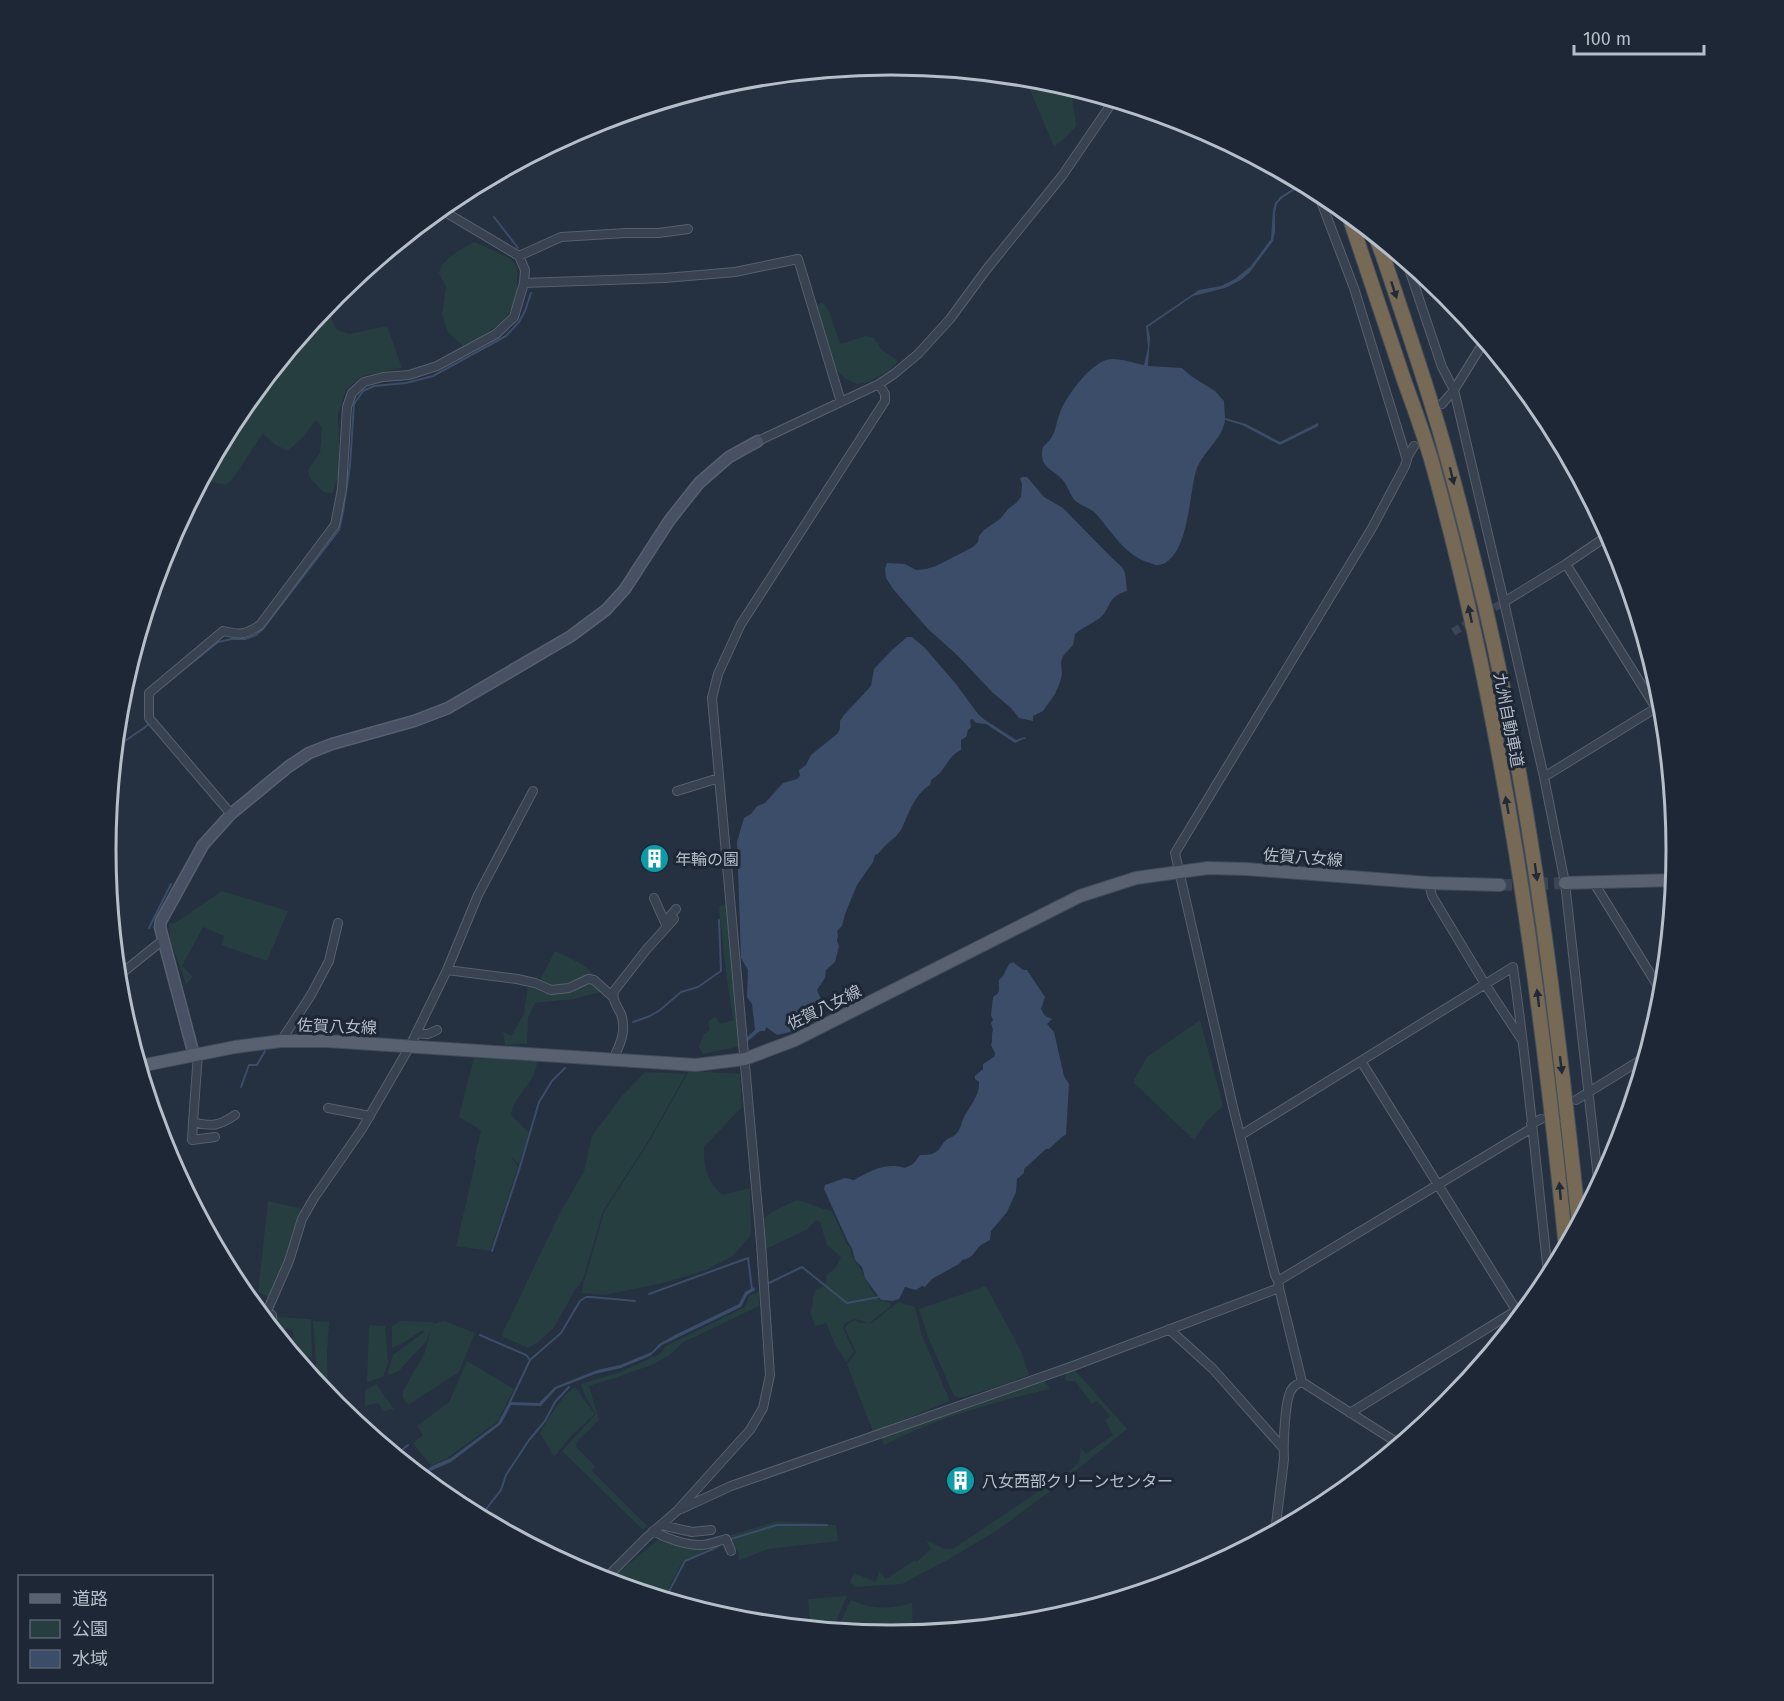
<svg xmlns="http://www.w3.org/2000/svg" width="1784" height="1701" viewBox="0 0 1784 1701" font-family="'Fira Sans','Noto Sans JP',sans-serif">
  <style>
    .green { fill: #273e41 }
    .water { fill: #3b4d69 }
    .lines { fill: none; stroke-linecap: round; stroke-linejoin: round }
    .stream { stroke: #3b4d69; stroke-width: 2 }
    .street-tunnel { stroke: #3b4555; stroke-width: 8; stroke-dasharray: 8 4; stroke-linecap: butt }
    .primary-tunnel { stroke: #3b4555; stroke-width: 12; stroke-dasharray: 12 6; stroke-linecap: butt }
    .street-casing { stroke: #57606d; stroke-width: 10 }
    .secondary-casing { stroke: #57606d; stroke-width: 13 }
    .primary-casing { stroke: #434b59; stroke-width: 14 }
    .highway-casing { stroke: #444d5a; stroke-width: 16 }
    .street { stroke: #394250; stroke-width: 8 }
    .secondary { stroke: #475163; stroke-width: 10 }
    .primary { stroke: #586170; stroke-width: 12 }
    .highway { stroke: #766a56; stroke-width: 14 }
    .oneway { fill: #222a37 }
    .labels { text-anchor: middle; stroke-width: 6; stroke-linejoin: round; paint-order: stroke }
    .street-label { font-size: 16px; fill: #b6beca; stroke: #1e2735 }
    .poi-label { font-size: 16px; fill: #b6beca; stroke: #1e2735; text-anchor: start }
    .rim { fill: none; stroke: #b6beca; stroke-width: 3 }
  </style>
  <rect width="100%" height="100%" fill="#253040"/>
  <path class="green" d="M1025 78 1046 80 1071 87 1076 126 1065 138 1054 147Z
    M474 242C484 247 511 256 515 264 518 269 517 278 517 283 520 317 489 332 463 346L448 332 442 314 446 287 439 273C443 257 461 250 474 242Z
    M822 302 829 311 840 344 866 336 874 338 881 349 898 361 891 369 869 382 857 384 846 379 835 369 817 314V305Z
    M326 308 337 330 349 334 387 326 402 368 362 376 346 390 338 414 340 472 332 493 323 492 310 478 308 470 320 453 322 428 316 420 303 437 288 451 276 445 263 434C249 450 242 471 226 485L203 480 239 414Z
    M222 891 288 911 267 961 221 945 224 936 203 927 182 966 193 977 186 984 170 940 169 924 175 923Z
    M727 898 741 1046 703 1054 699 1047 703 1035 710 1030 708 1022 715 1016 720 1024 733 1020 726 972 719 907 725 904Z
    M555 951C575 961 597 967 601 992L573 999 535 1003 528 1018 527 1044 505 1045 503 1031 511 1036 524 1014 528 984 540 980Z
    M1200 1020 1223 1106 1206 1122 1194 1140 1133 1082 1147 1057Z
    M474 1058 537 1061C537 1082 513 1096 511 1115L529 1133 519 1164 511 1157 518 1167 490 1251 456 1246 476 1160 474 1159 481 1130 459 1117Z
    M689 1071 740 1074 742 1107 704 1147C703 1168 707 1180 722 1195L750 1188 751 1235 733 1256 706 1270 663 1283 605 1295 581 1293 604 1212 649 1142Z
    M645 1072 686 1074 647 1143 603 1211 583 1280 575 1290 553 1329 538 1342 528 1348 501 1336 559 1215 584 1171 592 1136 621 1097Z
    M797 1200C809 1202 819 1209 832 1211L848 1246 851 1248C851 1260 856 1260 861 1270 866 1281 871 1291 879 1300L891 1303V1306L869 1323H872L898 1302 915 1307 922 1336 950 1401 873 1432 847 1364 856 1352 845 1328 848 1324 855 1320 860 1323H869L855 1319 845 1323 843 1328 854 1352 846 1362 836 1346 826 1323 815 1326 810 1312C815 1304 810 1300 816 1289 825 1287 826 1284 827 1275L836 1267 841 1257 827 1245 820 1222 816 1220 808 1229 764 1250 761 1220 772 1212Z
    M268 1201 303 1209 271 1298 258 1292Z
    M986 1286 1021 1351 1029 1375 991 1389 959 1398 954 1396 928 1337 919 1309Z
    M759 1292V1306L684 1342 668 1356 654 1364 618 1377 589 1386 599 1420 577 1442 576 1447 595 1466 592 1471 647 1526 643 1530 562 1451 596 1414 586 1398 581 1384 620 1372 660 1354 666 1346 745 1307 750 1295Z
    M275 1317 311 1319 312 1357 297 1358 293 1354V1329H281V1336L279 1337 276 1333Z
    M313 1321 329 1322 327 1354 328 1388 322 1389 314 1379 317 1378Z
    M400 1321 433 1322V1324L444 1321 475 1333 459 1372 408 1405 403 1398V1391L425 1352 432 1326 426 1342 417 1351 399 1371 390 1375 388 1372 393 1355 424 1332 423 1330 403 1343 392 1348V1326Z
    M369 1325 385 1326 388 1362 383 1377 367 1382Z
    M467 1361 514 1389 497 1422 446 1459 431 1466 413 1443 423 1435 417 1426 449 1402Z
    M1074 1369 1127 1429 1052 1490 996 1531 949 1559 902 1584 855 1587 850 1582 854 1573 876 1582 879 1571 886 1579 915 1560 916 1562 931 1549 926 1540 944 1549H953L1073 1468C1082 1460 1079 1458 1081 1448L1086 1454 1113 1435 1105 1420 1110 1416 1097 1401 1092 1404 1075 1381H1067L1065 1378 1067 1372Z
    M1044 1380 1050 1389C993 1402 936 1418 884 1445L882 1438Z
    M376 1384 394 1409 383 1411 378 1403 365 1406V1390Z
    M575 1387 595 1414 570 1437 554 1457 540 1433C550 1416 559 1399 575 1387Z
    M778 1521 836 1525 838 1541 768 1549 738 1561 739 1553 728 1536Z
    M659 1539 701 1547 720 1543 682 1562 663 1599 607 1582Z
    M847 1596 832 1631 802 1628 803 1623 810 1621 808 1599Z
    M851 1600C874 1610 889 1609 912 1603L913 1634 892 1636 861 1633V1624L851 1621 849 1631 838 1628Z"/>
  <path class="water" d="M1302 183 1304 184 1281 199 1277 204 1275 212V232L1273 241 1250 272 1241 280 1225 288 1193 296 1148 327 1150 338 1148 366 1182 368 1191 376 1215 391 1224 401 1225 418 1246 424 1280 442 1318 423V426L1280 445 1242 425 1225 420C1223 439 1202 452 1196 471 1189 495 1189 552 1163 564 1158 566 1154 565 1150 563 1125 556 1113 533 1096 514 1091 508 1083 507 1077 502 1071 498 1069 489 1065 483 1056 469 1037 469 1043 447 1059 432 1053 429 1061 410 1068 394 1093 359 1112 359 1123 359 1134 363 1144 365L1148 348 1146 326 1199 290 1221 286 1235 279 1251 266 1271 239 1273 210 1275 203 1280 197Z
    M1023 477H1027L1044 497 1063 508 1111 557 1122 567 1125 573 1127 591C1106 597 1111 609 1100 618 1092 624 1083 627 1075 634L1073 645 1063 656 1061 662 1062 674 1060 682 1055 694 1043 711 1033 716V721L1019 718 1011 708 993 693 957 655 928 629 893 589 886 578 885 569 887 563 905 564 916 570 926 569 936 566 973 547 978 542 979 536 984 530 1000 519 1008 509 1016 503 1021 497 1022 484 1020 478Z
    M907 637H912L925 648 956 684 978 714 985 720 1016 740 1025 737 1026 739H1023L1015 743 986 724 976 723 972 719 970 720 971 727 968 730 966 737 961 740V750C951 755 949 761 943 769 940 774 935 777 931 780L930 785C914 795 909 813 902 828 898 836 891 840 885 846 881 849 881 853 875 855L873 862 857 885 845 914 842 926 837 931 838 936 837 941 839 946 835 962 826 970 825 978 817 990 822 1002 800 1018 790 1032 777 1035 766 1027 765 1031H760L748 1041 745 1039 755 1030 752 1004 747 997 748 970 741 958 737 842 744 818 751 814 757 806 765 803 783 783 797 779 800 776 799 770 806 765 811 755 837 734 840 729V721L844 715 871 686 874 669 891 651Z
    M1013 962 1023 970H1027L1045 997 1041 1009 1045 1016 1052 1019 1047 1024 1054 1032 1064 1076 1069 1084 1066 1135 1063 1136 1049 1149H1046L1024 1169V1173L1017 1179 1016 1192 1007 1212 991 1231 990 1240C987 1242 984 1243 981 1245 974 1251 973 1259 962 1260L959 1264 932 1279 925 1287 922 1286 916 1290 905 1287 899 1299 893 1301 881 1300 865 1278 862 1267 855 1260 852 1248 848 1242 824 1189 825 1185 845 1178 854 1180C871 1171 885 1162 905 1168L913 1164 920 1155C924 1155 930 1155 934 1153 939 1151 941 1146 944 1142 947 1138 952 1138 956 1134 961 1129 961 1123 964 1117 970 1106 980 1095 979 1082L975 1079V1076L983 1069V1064L995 1056V1053L991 1045C993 1039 991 1035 993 1030L991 1023 993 1020 991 1015 993 997C1002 992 998 989 999 980L1003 976 1009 964Z
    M754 1287 755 1290 747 1295 741 1307 662 1345 650 1356 621 1368 595 1374 556 1389 541 1406 511 1405 501 1424 451 1462 428 1472 423 1477 420 1475 432 1466 451 1458 498 1423 509 1402 539 1403 555 1387 597 1370 620 1365 652 1352 659 1344 675 1335 739 1304 745 1292Z"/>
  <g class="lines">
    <path class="stream" d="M494 217 518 248
      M157 691 218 642 232 639H245L256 635 263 629 339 530 343 512 350 466 354 404 363 391 374 386 406 383 433 376 506 336 519 322 525 311 531 293
      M116 747 144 728 151 722
      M149 928 171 884
      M633 1022 650 1016 660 1010 681 992 698 987 721 971 719 920
      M241 1087 249 1065H257L265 1051
      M492 1251 519 1170 539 1102 552 1081 565 1068
      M769 1283 802 1267 847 1303 879 1297
      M649 1294 748 1258 752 1289
      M480 1335 526 1355 530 1360
      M510 1402 530 1360 561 1333 580 1301 586 1297H591L635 1301
      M396 1455 408 1445
      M484 1519 487 1508 501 1490 506 1475 529 1440 545 1421 555 1402 569 1387
      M665 1599 685 1561 713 1549 731 1539 777 1525H827"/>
    <path class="street-tunnel" d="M1453 632 1504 602"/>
    <path class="primary-tunnel" d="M1500 885 1565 883"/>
    <defs>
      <path id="street" d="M1317 191 1354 288 1407 460
        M519 256 561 237 626 233H659L688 229
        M1406 260 1442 367 1454 390 1504 602 1544 777 1565 883 1599 1187
        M524 283 665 278 735 272 798 259 841 402
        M1442 404 1454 390 1485 340
        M758 441 879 384 894 374 918 354 950 319 986 270 1062 176 1114 100
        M1566 564 1656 708 1665 717
        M1504 602 1566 564 1610 534
        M1544 777 1664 703
        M677 791 719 778
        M231 814 149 718V693L223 631C240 635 245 635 260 625L335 525 342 489 347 407 352 393 364 382 383 377 409 375 437 366 496 334 514 317 524 283 525 270 519 256 440 209
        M1429 883 1432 896 1485 984 1522 1040
        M1594 883 1664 996
        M654 898 667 927
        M665 922 676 909
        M447 970 517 979 535 983 551 990 569 988 588 979 594 980 613 997
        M119 979 122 973 163 940
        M416 1033 428 1034 437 1030
        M281 1041 311 995 329 961 338 923
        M616 1053C622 1040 626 1028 621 1014 617 1006 612 1000 614 991L646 950 674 919
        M198 1054 193 1122C212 1127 219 1126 235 1115
        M1361 1061 1516 1310
        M1576 1100 1647 1056
        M328 1108 370 1116
        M193 1122 192 1140 215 1137
        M1531 1124 1541 1119
        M1241 1135 1513 967C1528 1071 1537 1176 1549 1281
        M1278 1281 1532 1128
        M267 1312 272 1315 273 1330
        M264 1318 289 1261 302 1219 314 1198 362 1129 410 1046 447 970 478 895 533 791
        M1169 1329 1213 1369 1283 1448
        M1350 1413 1538 1297
        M1401 1445 1302 1382 1279 1288 1278 1281 1275 1275 1233 1107 1175 853 1372 528 1405 466 1408 456 1414 446
        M681 1509 731 1486 1073 1366 1279 1288
        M661 1525 692 1532 711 1530
        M653 1531C667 1539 686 1545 701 1545 709 1545 718 1541 726 1539L731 1551
        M1275 1533 1284 1459C1283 1445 1285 1407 1289 1395 1291 1387 1296 1384 1302 1382
        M604 1580 647 1537 677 1511 750 1430 763 1408 770 1375 761 1243 712 698 718 674 741 624 885 401V394L879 384"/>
      <path id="secondary" d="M194 1055 160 927 161 921 203 845 231 814 288 767 309 753 332 744 414 721 448 708 571 636 606 610 625 589 669 521 699 483 729 457 758 441"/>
      <path id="primary" d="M1565 883 1675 880
        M140 1066 235 1047 281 1041H327L696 1065 745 1059 795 1040 1080 896 1136 878 1208 868 1246 869 1429 883 1500 885"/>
      <path id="highway" d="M1348 213C1367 268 1385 324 1404 380 1414 408 1425 437 1433 466 1504 722 1540 986 1566 1249
        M1375 235 1383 256C1404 319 1426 382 1444 446 1459 500 1473 555 1486 610 1533 812 1557 1018 1579 1224"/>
    </defs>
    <use href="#street" class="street-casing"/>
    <use href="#secondary" class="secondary-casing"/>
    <use href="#primary" class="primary-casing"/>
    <use href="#highway" class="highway-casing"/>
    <use href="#street" class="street"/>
    <use href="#secondary" class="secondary"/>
    <use href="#primary" class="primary"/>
    <use href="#highway" class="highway"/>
  </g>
  <defs><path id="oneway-solid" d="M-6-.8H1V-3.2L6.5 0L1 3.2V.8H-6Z" transform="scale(1.5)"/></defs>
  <g class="oneway">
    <use href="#oneway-solid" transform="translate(1394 290) rotate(72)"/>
    <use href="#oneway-solid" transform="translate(1452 476) rotate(76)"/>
    <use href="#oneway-solid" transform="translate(1470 614) rotate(-102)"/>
    <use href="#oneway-solid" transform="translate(1507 805) rotate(-100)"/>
    <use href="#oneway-solid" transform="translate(1536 872) rotate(82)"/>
    <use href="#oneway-solid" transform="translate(1538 998) rotate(-97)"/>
    <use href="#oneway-solid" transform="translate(1561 1065) rotate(83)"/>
    <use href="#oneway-solid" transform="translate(1560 1191) rotate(-95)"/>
  </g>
  <defs>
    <symbol id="building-disc" viewBox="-11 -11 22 22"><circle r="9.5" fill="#0f9aa8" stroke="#1e2735"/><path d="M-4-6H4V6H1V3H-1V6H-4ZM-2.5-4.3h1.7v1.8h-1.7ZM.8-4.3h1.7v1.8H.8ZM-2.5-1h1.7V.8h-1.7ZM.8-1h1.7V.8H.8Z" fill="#fff"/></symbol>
  </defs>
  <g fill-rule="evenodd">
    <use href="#building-disc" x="638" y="842" width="33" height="33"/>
    <use href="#building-disc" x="944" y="1464" width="33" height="33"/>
  </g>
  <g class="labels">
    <g class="street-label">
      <text transform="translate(1509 720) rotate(79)" y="6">九州自動車道</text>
      <text transform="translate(1303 857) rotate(4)" y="6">佐賀八女線</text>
      <text transform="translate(824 1007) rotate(-26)" y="6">佐賀八女線</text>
      <text transform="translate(337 1026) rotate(2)" y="6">佐賀八女線</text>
    </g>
    <g class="poi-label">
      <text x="675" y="865">年輪の園</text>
      <text x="982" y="1487">八女西部クリーンセンター</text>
    </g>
  </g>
  <path d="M0 0H1784V1701H0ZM116 850a775 775 0 1 1 1550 0a775 775 0 1 1-1550 0Z" fill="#1e2735" fill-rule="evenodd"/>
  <path class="rim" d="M116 850a775 775 0 1 1 1550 0a775 775 0 1 1-1550 0Z"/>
  <rect x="18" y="1575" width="195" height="108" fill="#1e2735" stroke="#5b6371" stroke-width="1.5"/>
  <rect x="30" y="1594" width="30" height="9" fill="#586170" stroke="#5b6371" stroke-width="1.5"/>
  <text x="72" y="1605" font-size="18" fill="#b6beca">道路</text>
  <rect x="30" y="1620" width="30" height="18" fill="#273e41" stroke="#5b6371" stroke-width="1.5"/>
  <text x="72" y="1635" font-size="18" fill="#b6beca">公園</text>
  <rect x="30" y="1650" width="30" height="18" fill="#3b4d69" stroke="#5b6371" stroke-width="1.5"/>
  <text x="72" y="1665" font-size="18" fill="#b6beca">水域</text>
  <path d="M1574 45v9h130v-9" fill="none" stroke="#b6beca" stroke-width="3"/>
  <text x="1583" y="45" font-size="18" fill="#b6beca" stroke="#1e2735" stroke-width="4.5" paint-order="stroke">100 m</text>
</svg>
